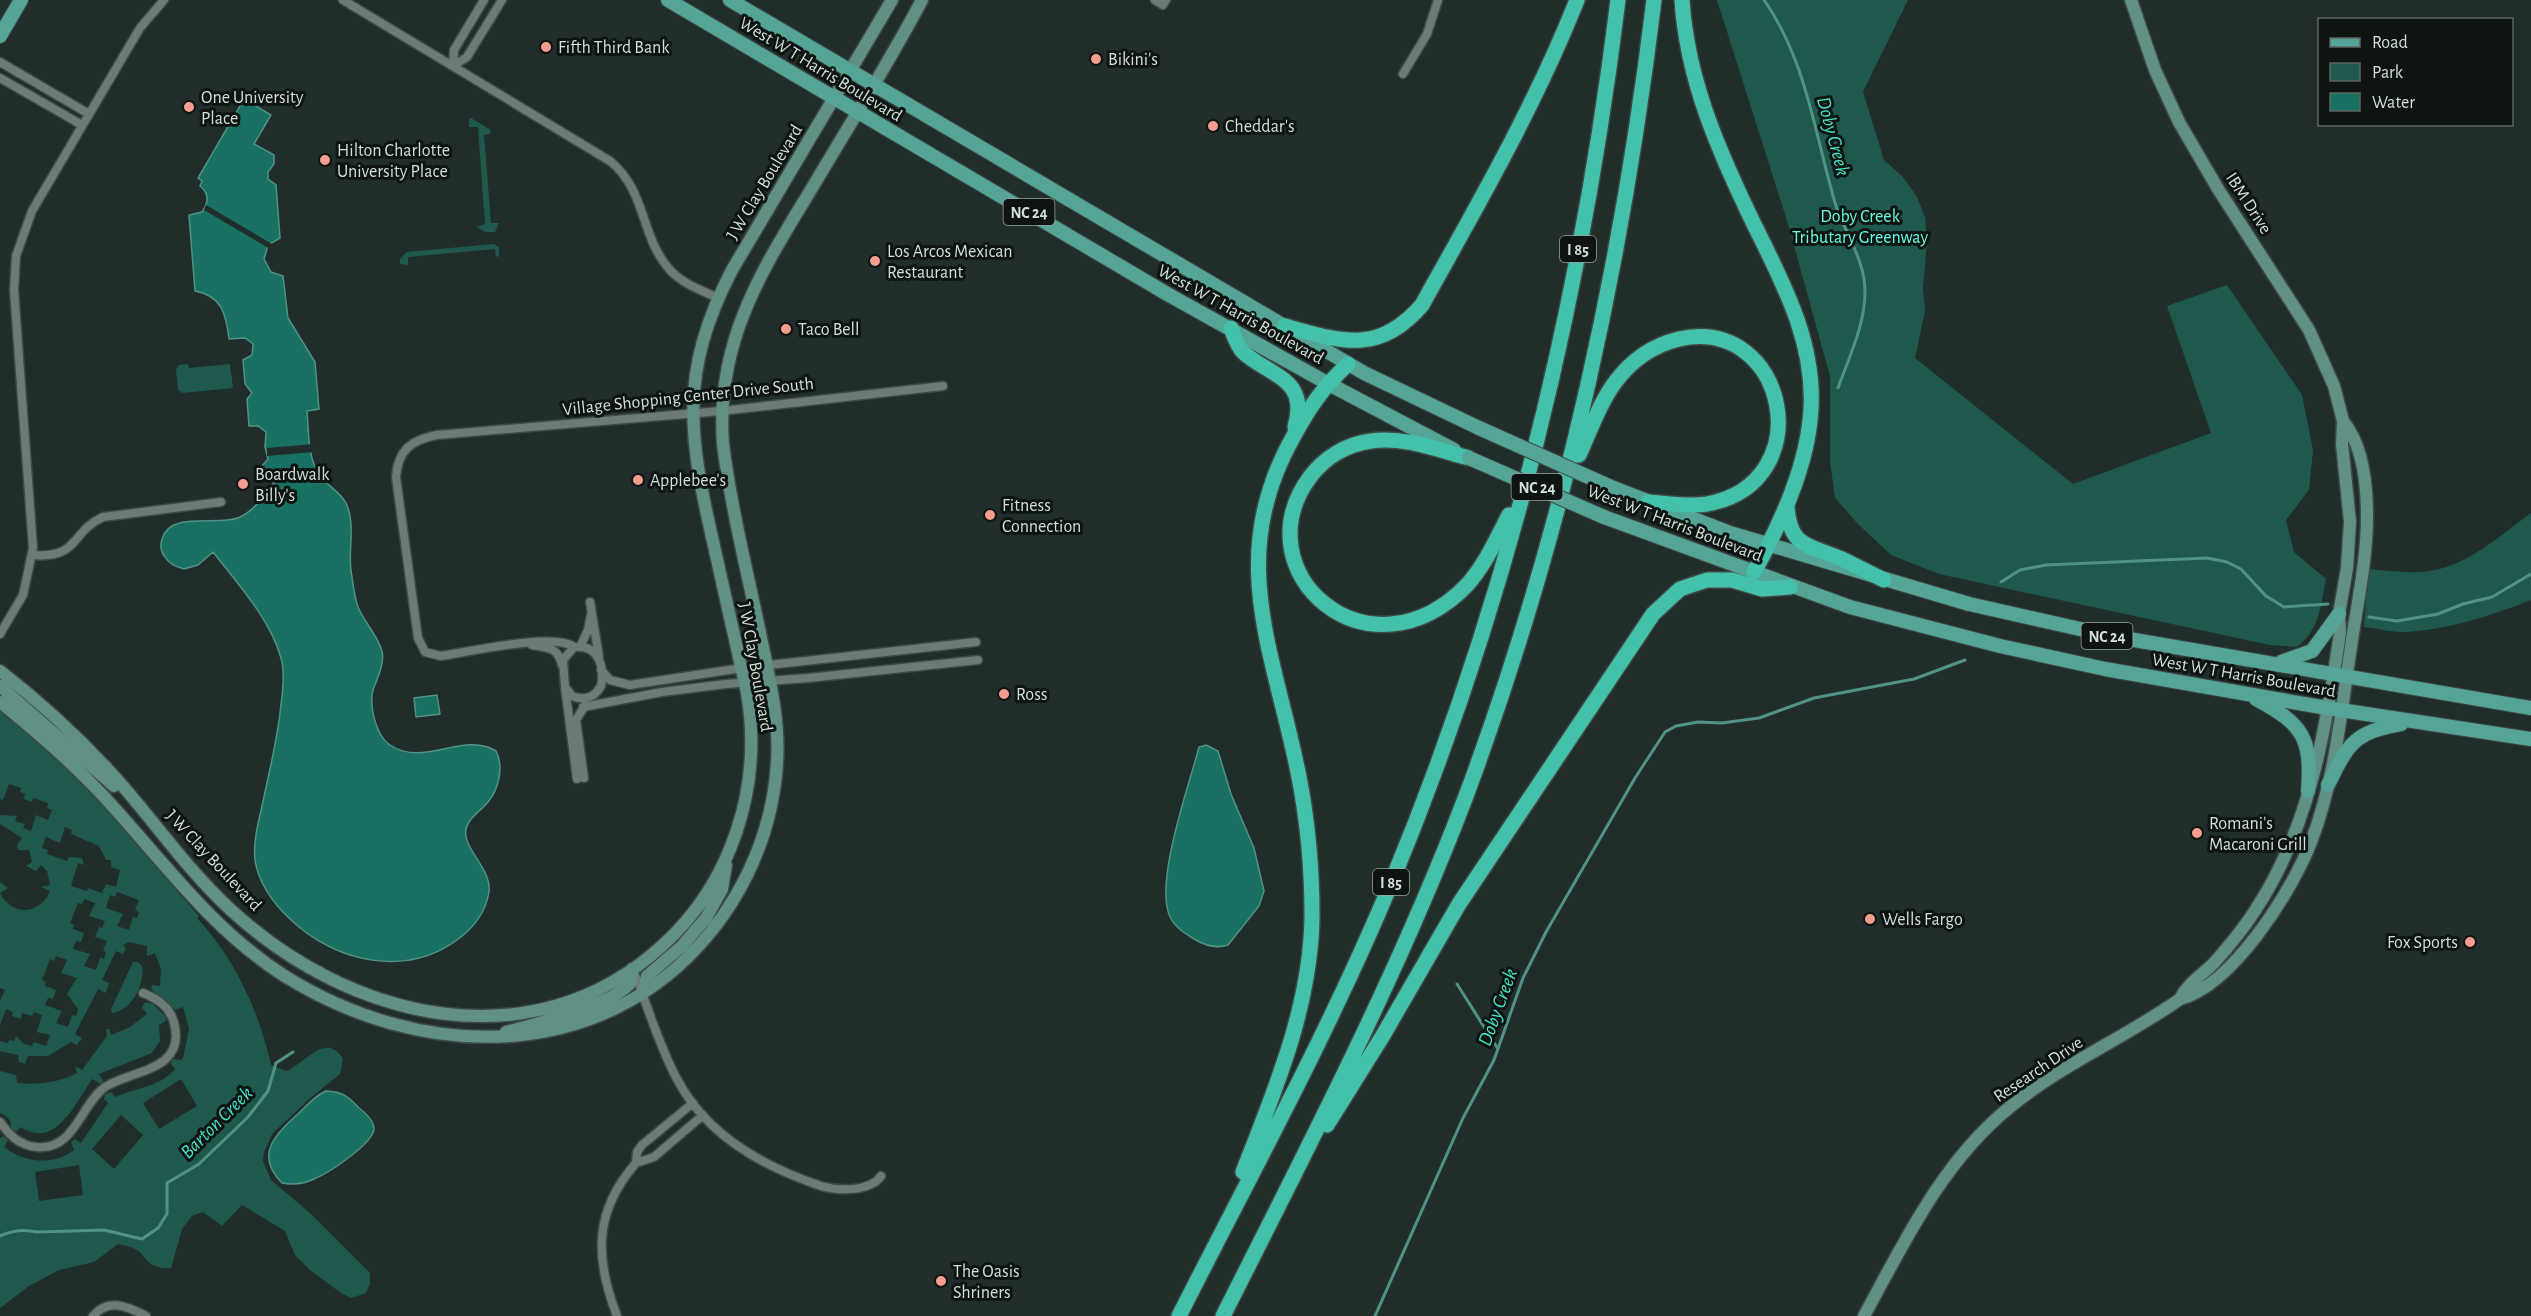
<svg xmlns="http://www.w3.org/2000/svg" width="2531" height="1316" viewBox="0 0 2531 1316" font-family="'Alegreya Sans',sans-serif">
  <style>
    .green { fill: #1f594e; fill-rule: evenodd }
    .water { fill: #197163; stroke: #519287; stroke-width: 1.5 }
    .pier { fill: #202d2a }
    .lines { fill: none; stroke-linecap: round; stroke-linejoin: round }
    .stream { stroke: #519287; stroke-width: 3 }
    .street-casing { stroke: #3e4946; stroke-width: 11 }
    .secondary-casing { stroke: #3e4946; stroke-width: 15 }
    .primary-casing { stroke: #3e4946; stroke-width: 16 }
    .highway-casing { stroke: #3e4946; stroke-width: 18 }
    .street { stroke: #6d7b78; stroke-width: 8 }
    .secondary { stroke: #619087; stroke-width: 12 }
    .primary { stroke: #54a597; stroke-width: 14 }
    .highway { stroke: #44c1ab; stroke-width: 15 }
    .primary-bridge-casing { stroke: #3e4946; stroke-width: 16; stroke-linecap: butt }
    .primary-bridge { stroke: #54a597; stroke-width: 14 }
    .poi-dot { fill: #f59d8f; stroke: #0e1412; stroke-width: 2 }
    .labels { text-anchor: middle; stroke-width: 6; stroke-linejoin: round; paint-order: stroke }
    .shield { fill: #0e1412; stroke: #99a19f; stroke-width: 1.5 }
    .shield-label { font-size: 16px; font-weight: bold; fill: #d5dedb }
    .poi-label { font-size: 18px; fill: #d5dedb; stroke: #0e1412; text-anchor: start }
    .street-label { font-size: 18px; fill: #d5dedb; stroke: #0e1412 }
    .park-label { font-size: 18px; fill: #65fbe0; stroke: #0e1412 }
    .water-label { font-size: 20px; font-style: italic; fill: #45e2c7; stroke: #0e1412 }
  </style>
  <rect width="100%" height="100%" fill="#202d2a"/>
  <path class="green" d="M1717 0H1908L1863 92 1884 160 1902 176 1916 195 1925 217 1927 241 1923 288 1925 311 1915 358 2073 484 2211 433 2167 306 2227 285 2302 395 2313 450 2309 490 2286 520 2294 552 2326 579C2321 606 2319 630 2297 647L2270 645 1939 574 1891 555 1857 523 1835 498 1830 461V376L1788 224Z
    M471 118 491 130 490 134 484 135 491 223H499L495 232H485L477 227 485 224 478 127H469V119Z
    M494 244 499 247V257L496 256 495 249 408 257V265L400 264V259L407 252Z
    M188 364 189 368 230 364 233 388 182 393 178 390 176 369 179 365Z
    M2531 513V600C2491 616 2444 631 2401 632 2389 632 2376 628 2364 627L2368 569C2392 571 2416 575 2439 569 2471 562 2505 532 2531 513Z
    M0 708 88 789 199 916 197 918C235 959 259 1011 271 1065L286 1071C306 1063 326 1031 343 1059L340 1074 308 1100 272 1134 264 1152 263 1161 271 1180 311 1214 370 1273V1284L366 1293 351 1298 341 1293 310 1270 295 1255 285 1231 242 1205 222 1226 203 1212 192 1216 182 1229 171 1268C143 1269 149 1255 133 1248 129 1246 122 1245 118 1244L94 1262 59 1270 29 1286 0 1308V1138L3 1136 8 1140 4 1147C24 1163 53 1166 74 1150L71 1142 75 1139 81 1143 108 1103 104 1099 105 1094 111 1092 115 1097C135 1088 160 1087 175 1069L171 1064 172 1059 181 1060 183 1058 189 1029 183 1007 174 1010 151 989 152 985 160 986 161 969 155 953 147 956V946L129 942 123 945 126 949 123 954 116 951 102 980 109 983 106 993 98 989 75 1034 82 1038 77 1045 71 1042 48 1056H28L25 1064 19 1062 18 1055 0 1051V1041L8 1043 9 1040 14 1041 16 1036 24 1044 32 1046 34 1042 46 1046 50 1035 37 1032 42 1015 34 1012 32 1016 22 1013 21 1019 12 1016 13 1012 6 1009 0 1025V1001L5 990 0 988V882L8 888 0 893C11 916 40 916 50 891L41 887 50 885 47 871 41 865 36 871 26 866 32 862 29 850H18L17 845 22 838 0 824V815L17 816 15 821 25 824 23 828 31 831 36 815 48 820 52 810 47 808 48 803 33 798 32 802 24 799 25 794 20 792 21 788 9 784 3 800 0 799ZM65 827 72 830 71 834 99 846 106 860H111V867L120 870 116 887 106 884 102 893 88 888 87 891 71 886 78 863 84 865 82 858 69 857 67 861 47 854 48 850 42 848 46 837 60 843ZM117 892 139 900 135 910 139 912 137 918 133 917 129 930 117 926 123 914 106 908 110 895 115 897ZM84 899 95 903 89 916 105 921 102 928 99 927 95 937 107 941 103 950 106 952 104 959 100 958 96 970 84 966 90 954 73 949 76 941 81 942 84 933 73 929 74 925 70 923 78 903 82 904ZM56 956 67 960 61 973 77 978 67 994 78 1009 76 1016 72 1015 68 1027 56 1023 62 1011 45 1005 48 998 53 999 56 990 45 986 46 982 42 980 50 959 54 961ZM181 1079 197 1106 159 1129 143 1103ZM121 1115 143 1135 114 1169 92 1149ZM79 1165 83 1195 39 1201 35 1172Z
    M133 962H138L142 966C144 986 133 1009 112 1013L111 1009Z
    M145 1002 153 1004 166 1017V1021L159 1025 160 1041 152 1053 99 1074 103 1081 101 1084 92 1079C77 1101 55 1151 21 1127L16 1132 11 1129C11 1120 9 1117 0 1113V1071L16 1075 17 1083C39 1085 57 1083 77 1073L75 1066 82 1070 107 1036 106 1029H109L111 1035 130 1027 147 1014 142 1008Z"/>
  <path class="water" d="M244 99 271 115 254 144 274 155V164L268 172V179L276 185 280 238 268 245 264 259 271 272 283 276 288 318 315 362 319 409 307 411C309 432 307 459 321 477 328 486 341 493 346 503 356 524 348 549 351 571 353 582 354 596 358 607 364 622 377 634 382 651 385 663 377 679 373 690 369 706 376 736 390 745 424 768 463 731 496 751 504 766 499 789 488 802 481 811 469 817 466 829 462 849 492 868 489 892 486 911 476 925 461 937 408 979 335 963 289 918 273 903 258 882 255 860 253 842 258 824 262 806 269 772 278 738 281 704 283 690 285 672 281 658 270 619 238 584 213 552L198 565 184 569C176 567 169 564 165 557 161 552 160 545 162 539 170 509 221 528 242 516 256 509 267 491 277 479L262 466 268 459 265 447 266 432 258 426H249L247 399 252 393 245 384 243 360 252 355 253 344 245 338 229 339C226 314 222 296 195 291L189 215 202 212C209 202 209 193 200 186L202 181 198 178Z
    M437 695 440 714 416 717 414 698Z
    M1206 745 1218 751 1231 794 1254 848 1264 891 1259 906 1228 945C1216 949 1204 945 1194 939 1184 933 1175 927 1170 917 1154 882 1189 786 1199 747Z
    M326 1091C342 1092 347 1095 358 1107 364 1112 374 1120 374 1129 373 1144 327 1174 314 1179 304 1184 293 1185 282 1183 253 1154 277 1133 300 1112 308 1104 316 1095 326 1091Z"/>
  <path class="pier" d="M206 205 272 244 270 249 204 210Z
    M314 444V452L267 456V448Z"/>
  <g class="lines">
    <path class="stream" d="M1764 0C1807 61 1815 136 1836 206 1846 235 1865 260 1865 292 1865 325 1849 357 1838 388
      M2001 582 2020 570 2046 565 2207 558 2227 562 2241 569 2266 596 2284 607 2328 604
      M2369 617 2397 621 2438 614 2463 604 2492 597 2531 574
      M1457 984 1498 1049
      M0 1236C11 1231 25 1229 37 1232L104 1230 142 1239 158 1228 167 1214V1183L199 1164 248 1117 268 1091 276 1063 293 1052
      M1375 1316 1463 1118 1494 1060 1523 978 1546 932 1635 778 1665 732 1676 726 1698 722 1722 723 1759 718 1814 698 1914 679 1965 660"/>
    <defs>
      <path id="street" d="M343 0 610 161C647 191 640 237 670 270 683 284 701 290 718 298
        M1155 0 1163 5 1166 0
        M0 62 89 114
        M453 66 467 57 502 0
        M453 66 454 50 484 0
        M1403 74 1427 34 1438 0
        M0 78 82 125
        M32 555C80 559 70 532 103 517L221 502
        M590 602 599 657
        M0 634 23 595 33 548 14 290 16 256 32 211 140 28 164 0
        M532 645C548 648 558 647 562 665
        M574 647C555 632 468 652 441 656L425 652 418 638 396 477C398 450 411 440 437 435L721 411 943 386
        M574 647C598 644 605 666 601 686 594 698 585 701 572 696L565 687 563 660Z
        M580 647 588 630 591 615
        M601 670 610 680 630 685 742 668 976 642
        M565 687 577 779
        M583 707 662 692 726 684 808 678 978 660
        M584 778 576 720 586 704
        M634 972C648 1007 659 1046 677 1079 706 1135 764 1167 821 1186 838 1191 870 1192 881 1176
        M693 1103 642 1145 637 1152 636 1163 654 1157 703 1115
        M0 1122C9 1135 19 1145 36 1147 75 1151 80 1105 105 1087 131 1070 187 1071 174 1023 170 1007 158 999 143 993
        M93 1316C108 1298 127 1306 146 1316
        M617 1316C595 1259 593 1212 636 1163"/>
      <path id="secondary" d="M2131 0 2155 70 2179 122 2218 189 2309 330 2334 386 2343 421 2342 444 2350 522 2347 568 2339 614 2340 633C2326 729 2310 827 2256 909 2244 928 2229 946 2214 963 2202 975 2187 984 2180 999
        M0 671C40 702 78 737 113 775 153 819 187 870 231 910 350 1020 532 1064 662 946 732 883 763 786 747 693 736 644 725 595 714 546 689 437 678 374 732 270L892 0
        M0 686 114 786
        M0 702C41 735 81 770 116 810 169 869 215 931 283 975 419 1061 600 1066 709 934 749 885 773 826 777 763 780 719 769 677 760 633 747 571 731 507 723 444 715 338 766 264 818 178 853 119 890 61 922 0
        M643 994 647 976 682 946 706 918 722 889 726 865
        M506 1032C533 1025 616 1004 631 982L632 969
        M1864 1316C1905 1241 1942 1162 2010 1107 2062 1064 2125 1038 2180 999 2233 985 2292 891 2311 842 2335 780 2341 712 2351 647 2357 604 2367 560 2367 516 2367 486 2363 445 2343 421"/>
      <path id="primary" d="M668 0 1169 295 1327 383 1454 450
        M730 0 1364 373 1479 428
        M0 36 21 0
        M1611 487 1730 533 1969 604 2111 636 2531 708
        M1604 517 1850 607 2000 646 2105 669 2327 708 2531 739
        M2281 662 2312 651 2339 614
        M2256 699C2303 724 2312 738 2308 791
        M2328 785C2348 744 2354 732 2401 724"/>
      <path id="highway" d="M1682 0C1687 78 1717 147 1750 216 1780 278 1815 338 1811 409 1808 465 1781 523 1754 572
        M1285 326C1342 342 1379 355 1422 305 1477 206 1535 106 1577 0
        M1231 328C1234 336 1238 348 1244 353 1272 377 1309 379 1295 427
        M1579 455C1590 431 1600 402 1616 381 1632 360 1654 345 1679 339 1787 315 1822 483 1707 504 1688 507 1667 503 1648 502
        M1469 458C1438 450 1404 436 1371 441 1347 444 1325 457 1310 477 1240 572 1369 686 1467 585 1485 565 1497 538 1509 515
        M1787 507C1790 548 1809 545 1842 559 1856 566 1870 573 1884 580
        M1327 1125 1382 1037 1459 904 1653 614 1680 589 1707 580H1732L1762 589 1790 587
        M1243 1172C1275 1090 1311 1006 1312 916 1312 869 1308 823 1299 777 1275 654 1225 559 1292 439 1309 408 1322 388 1348 364
        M1179 1316C1252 1172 1330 1030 1392 881 1508 601 1581 301 1618 0
        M1223 1316C1309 1145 1398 975 1466 796 1562 539 1621 272 1654 0"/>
    </defs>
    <use href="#street" class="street-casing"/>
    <use href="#secondary" class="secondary-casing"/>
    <use href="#primary" class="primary-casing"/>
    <use href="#highway" class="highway-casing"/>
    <use href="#street" class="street"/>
    <use href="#secondary" class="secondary"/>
    <use href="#primary" class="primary"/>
    <use href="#highway" class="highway"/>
    <defs>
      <path id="primary-bridge" d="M1479 428 1611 487
        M1469 458 1604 517"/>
    </defs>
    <use href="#primary-bridge" class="primary-bridge-casing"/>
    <use href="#primary-bridge" class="primary-bridge"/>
  </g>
  <g class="poi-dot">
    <circle cx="546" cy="47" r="6"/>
    <circle cx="1096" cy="59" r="6"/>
    <circle cx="189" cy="107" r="6"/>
    <circle cx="1213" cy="126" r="6"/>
    <circle cx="325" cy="160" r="6"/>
    <circle cx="875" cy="261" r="6"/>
    <circle cx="786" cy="329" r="6"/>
    <circle cx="638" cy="480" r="6"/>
    <circle cx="243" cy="484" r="6"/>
    <circle cx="990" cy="515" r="6"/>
    <circle cx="1004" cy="694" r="6"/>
    <circle cx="2197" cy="833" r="6"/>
    <circle cx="1870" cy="919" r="6"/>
    <circle cx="2470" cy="942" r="6"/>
    <circle cx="941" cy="1281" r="6"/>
  </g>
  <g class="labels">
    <g class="shield">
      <rect x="1003.5" y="199" width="51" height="26" rx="4.5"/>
      <rect x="1560" y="236" width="36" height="26" rx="4.5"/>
      <rect x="1511.5" y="474" width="51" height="26" rx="4.5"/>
      <rect x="2081.5" y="623" width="51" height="26" rx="4.5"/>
      <rect x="1373" y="869" width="36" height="26" rx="4.5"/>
    </g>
    <g class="shield-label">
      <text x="1029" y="218">NC 24</text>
      <text x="1578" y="255">I 85</text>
      <text x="1537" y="493">NC 24</text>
      <text x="2107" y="642">NC 24</text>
      <text x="1391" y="888">I 85</text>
    </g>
    <g class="poi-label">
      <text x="558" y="53">Fifth Third Bank</text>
      <text x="1108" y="65">Bikini's</text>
      <text x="201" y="103">One University<tspan x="201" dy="21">Place</tspan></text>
      <text x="1225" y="132">Cheddar's</text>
      <text x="337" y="156">Hilton Charlotte<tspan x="337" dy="21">University Place</tspan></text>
      <text x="887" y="257">Los Arcos Mexican<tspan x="887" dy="21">Restaurant</tspan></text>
      <text x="798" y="335">Taco Bell</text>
      <text x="255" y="480">Boardwalk<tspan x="255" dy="21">Billy's</tspan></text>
      <text x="650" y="486">Applebee's</text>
      <text x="1002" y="511">Fitness<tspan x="1002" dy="21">Connection</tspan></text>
      <text x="1016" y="700">Ross</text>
      <text x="2209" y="829">Romani's<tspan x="2209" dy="21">Macaroni Grill</tspan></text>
      <text x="1882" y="925">Wells Fargo</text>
      <text x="2458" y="948" text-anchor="end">Fox Sports</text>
      <text x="953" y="1277">The Oasis<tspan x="953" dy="21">Shriners</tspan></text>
    </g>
    <g class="street-label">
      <text transform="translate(821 69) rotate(31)" y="6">West W T Harris Boulevard</text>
      <text transform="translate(764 182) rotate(-59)" y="6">J W Clay Boulevard</text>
      <text transform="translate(2249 203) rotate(57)" y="6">IBM Drive</text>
      <text transform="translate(1241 314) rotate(29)" y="6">West W T Harris Boulevard</text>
      <text transform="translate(688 396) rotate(-6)" y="6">Village Shopping Center Drive South</text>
      <text transform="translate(1675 523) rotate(21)" y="6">West W T Harris Boulevard</text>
      <text transform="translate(756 667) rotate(80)" y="6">J W Clay Boulevard</text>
      <text transform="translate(2244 675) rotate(10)" y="6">West W T Harris Boulevard</text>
      <text transform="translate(214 860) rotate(47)" y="6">J W Clay Boulevard</text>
      <text transform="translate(2038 1069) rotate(-34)" y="6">Research Drive</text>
    </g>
    <g class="park-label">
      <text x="1860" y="222">Doby Creek<tspan x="1860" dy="21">Tributary Greenway</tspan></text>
    </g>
    <g class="water-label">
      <text transform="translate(1834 136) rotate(75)" y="7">Doby Creek</text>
      <text transform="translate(1497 1007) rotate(-70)" y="7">Doby Creek</text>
      <text transform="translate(216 1122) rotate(-45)" y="7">Barton Creek</text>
    </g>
  </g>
  <rect x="2318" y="18" width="195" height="108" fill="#0e1412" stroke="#5e6562" stroke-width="1.5"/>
  <rect x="2330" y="38" width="30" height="9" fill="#54a597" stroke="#5e6562" stroke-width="1.5"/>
  <text x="2372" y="48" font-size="18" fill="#d5dedb">Road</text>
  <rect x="2330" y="63" width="30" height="18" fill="#1f594e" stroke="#5e6562" stroke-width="1.5"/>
  <text x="2372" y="78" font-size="18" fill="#d5dedb">Park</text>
  <rect x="2330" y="93" width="30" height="18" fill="#197163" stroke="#5e6562" stroke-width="1.5"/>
  <text x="2372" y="108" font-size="18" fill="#d5dedb">Water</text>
</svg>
